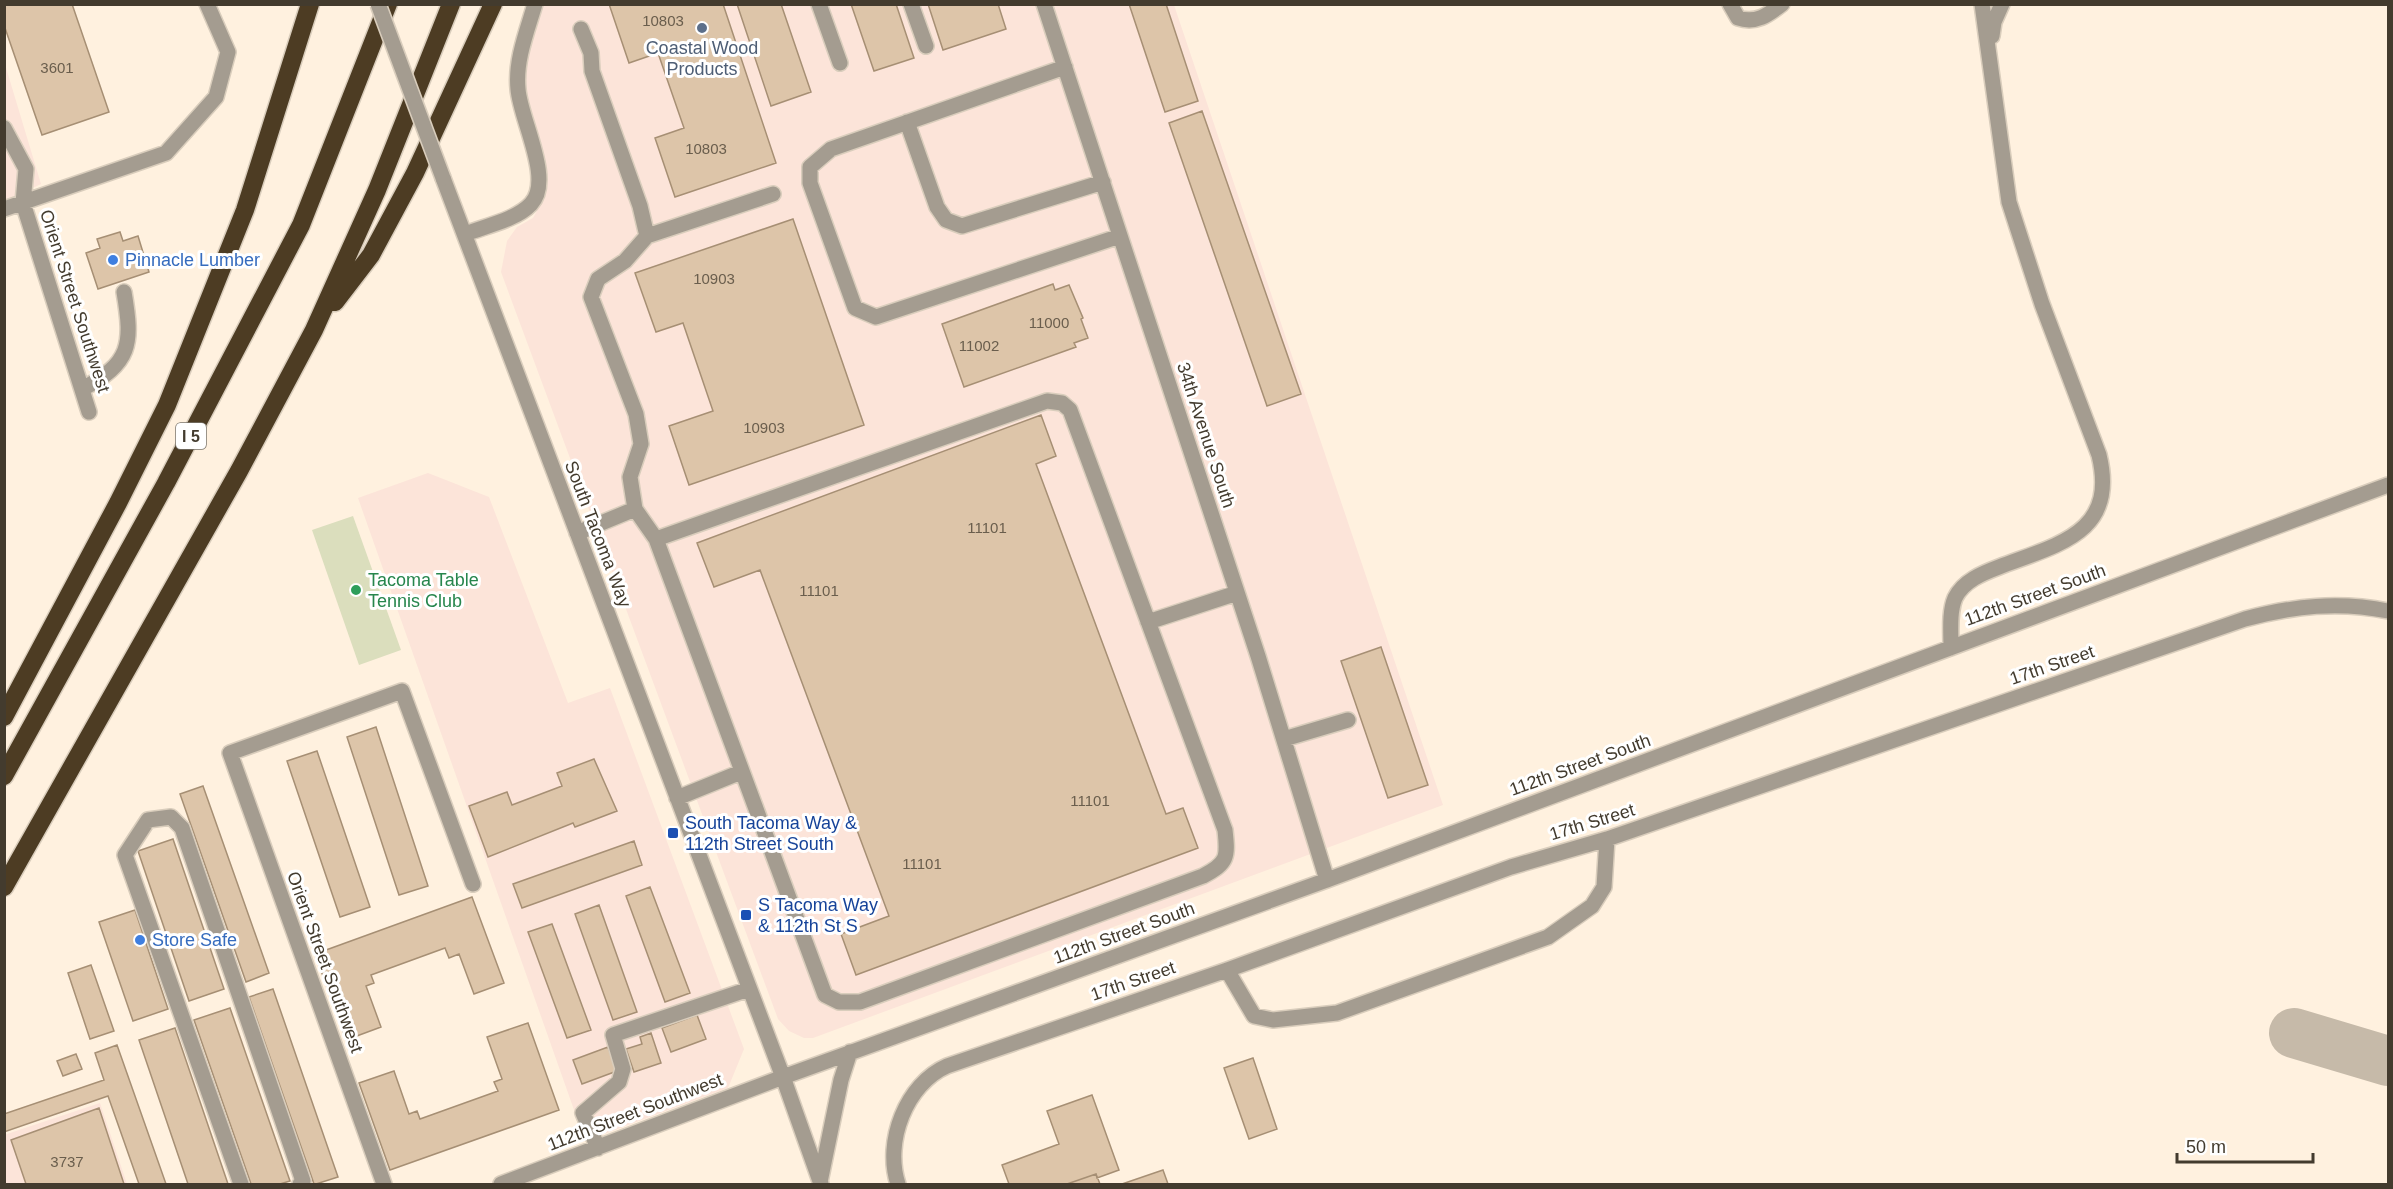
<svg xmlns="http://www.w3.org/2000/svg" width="2393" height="1189" viewBox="0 0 2393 1189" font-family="Arial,sans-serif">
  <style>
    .industrial { fill: #fce4d9 }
    .green { fill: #dbdebd }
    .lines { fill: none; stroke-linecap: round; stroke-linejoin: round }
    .taxiway { stroke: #c6baa9; stroke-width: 50 }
    .building { fill: #ddc5a9; stroke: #a68f74; stroke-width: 1.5 }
    .minor-casing { stroke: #d9cdbc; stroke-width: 18 }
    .highway-casing { stroke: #d9cdbc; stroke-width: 21 }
    .minor { stroke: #a49c90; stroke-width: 15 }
    .highway { stroke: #4d3c23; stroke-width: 18 }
    .minor-bridge-casing { stroke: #d9cdbc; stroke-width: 18; stroke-linecap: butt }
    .minor-bridge { stroke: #a49c90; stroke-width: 15 }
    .service-dot { fill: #5c6f8a; stroke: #fff; stroke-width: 2 }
    .shop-dot { fill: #3f7fe0; stroke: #fff; stroke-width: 2 }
    .leisure-dot { fill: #2e9e5b; stroke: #fff; stroke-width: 2 }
    .transit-dot { fill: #1a4fb4; stroke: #fff; stroke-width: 2 }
    .labels { text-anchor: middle; stroke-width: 6; stroke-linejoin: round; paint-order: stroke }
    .number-label { font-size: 15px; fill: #6a5e4d }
    .shield { fill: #fff; stroke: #7b766d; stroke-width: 1.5 }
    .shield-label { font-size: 16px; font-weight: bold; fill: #433b2e }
    .service-label { font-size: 18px; fill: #4e5e75; stroke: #fff }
    .shop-label { font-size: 18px; fill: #366cbe; stroke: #fff; text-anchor: start }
    .street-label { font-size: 18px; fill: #433b2e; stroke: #fff }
    .leisure-label { font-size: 18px; fill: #27864d; stroke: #fff; text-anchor: start }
    .transit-label { font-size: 18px; fill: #164399; stroke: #fff; text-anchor: start }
  </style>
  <rect width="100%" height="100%" fill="#fff1df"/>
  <path class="industrial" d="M536 5H1174L1443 805 813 1038H804L789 1031 778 1019 501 272 507 241 517 227 533 218 545 196V187L523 88 525 60Z
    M4 61 41 184 8 200 4 198Z
    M428 473 489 497 568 703 610 688 744 1049 728 1088 585 1141 358 498Z
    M100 1103 127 1184H5L4 1135Z"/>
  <path class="green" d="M353 516 401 650 359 665 312 530Z"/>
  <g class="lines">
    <path class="taxiway" d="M2294 1033 2388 1061"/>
  </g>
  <path class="building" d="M4 4H72L109 112 42 135 4 25Z
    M609 4H723L776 163 675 197 655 138 684 128 658 53 629 63Z
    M737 4H781L811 92 771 106Z
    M851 4H896L914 58 874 71Z
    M928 4H998L1006 29 943 50Z
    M1129 4H1166L1198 101 1165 112Z
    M1202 111 1301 394 1267 406 1169 123Z
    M793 219 864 425 689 485 669 426 713 411 683 323 656 332 635 273Z
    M120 232 123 241 138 236 149 272 98 289 86 253 100 248 97 239Z
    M1053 284 1055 290 1069 285 1083 318 1081 319 1088 338 1074 343 1076 347 964 387 942 324Z
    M1041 415 1056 456 1036 464 1166 814 1183 808 1198 848 856 975 841 934 889 916 760 570 714 587 697 543Z
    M1381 647 1428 785 1388 798 1341 661Z
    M376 727 428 886 399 895 347 737Z
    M317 751 370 907 340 917 287 761Z
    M594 759 617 811 575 827 573 823 488 857 469 806 507 792 512 805 562 786 557 773Z
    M203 786 269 973 246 982 180 794Z
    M173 839 224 989 189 1001 138 851Z
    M634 841 642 865 522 908 513 884Z
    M650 887 690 993 665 1002 626 896Z
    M472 897 504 983 474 994 459 954 449 958 445 948 371 975 374 983 366 986 381 1027 346 1040 315 954Z
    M599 905 637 1012 613 1020 575 914Z
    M135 910 168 1009 133 1021 99 922Z
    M552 924 591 1030 567 1038 528 932Z
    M91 965 114 1031 90 1039 68 973Z
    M273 989 338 1177 316 1184H314L249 997Z
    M230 1008 290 1181 280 1184H251L194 1020Z
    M697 1015 706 1039 671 1052 662 1028Z
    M528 1023 559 1110 390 1170 359 1083 394 1071 409 1114 417 1111 420 1119 498 1091 494 1082 502 1079 487 1037Z
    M175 1028 228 1184H188L139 1040Z
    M651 1033 661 1063 634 1072 626 1049 642 1044 640 1037Z
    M117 1045 166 1184H139L108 1096 4 1132V1114L104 1080 95 1053Z
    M608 1047 617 1071 582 1084 573 1060Z
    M76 1054 82 1069 63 1076 57 1061Z
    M1253 1058 1277 1129 1249 1139 1224 1068Z
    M1092 1095 1119 1170 1097 1178 1096 1174 1067 1184H1009L1002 1165 1059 1144 1047 1111Z
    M99 1108 124 1184H26L11 1140Z
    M1163 1170 1168 1184H1122Z
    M1096 1174 1100 1184H1067Z"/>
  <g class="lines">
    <defs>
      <path id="minor" d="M819 4 840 63
        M911 4 926 46
        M1044 4 1258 656 1327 880
        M1730 4 1738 18C1756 24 1768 15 1782 4
        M581 29 591 53 592 71 640 206 647 236 625 261 598 279 591 297 636 414 641 444 630 477 635 509 656 539 825 995 839 1002H860L1203 876C1228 863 1228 857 1225 830L1070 410 1062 403 1047 401 656 539
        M1992 36 1994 22 2002 4
        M1065 67 831 149 810 167V183L855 308 876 317 1120 236
        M907 122 937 207 946 220 962 226 1103 182
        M4 128 26 169 23 203 89 412
        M443 178 783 1077 821 1184
        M4 209 166 153 216 97 228 52 207 4
        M465 234C485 226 516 220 531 204 554 180 520 119 518 89 515 61 527 31 535 4
        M647 236 773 194
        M82 389C131 363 133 345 124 292
        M577 533 635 509
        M1148 622 1237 593
        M1951 648C1951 632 1949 612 1955 598 1963 581 1983 573 1999 567 2059 544 2118 533 2099 455L2042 304 2009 202 1982 4
        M1284 739 1348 720
        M677 798 741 772
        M1227 970 1254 1016 1273 1020 1337 1013 1548 937 1592 906 1604 887 1607 839
        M598 1148 583 1113 619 1082 623 1069 613 1035 749 989
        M820 1182 841 1080 850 1052
        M241 1184 125 855 148 820 171 817 182 828 303 1181 300 1184
        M384 1184 230 753 402 691 473 884
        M501 1184 783 1077 1327 880 2388 485
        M898 1184C884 1142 906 1084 947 1066L1227 970 1511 867 1607 839 2245 619C2294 606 2338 601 2388 611"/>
      <path id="highway" d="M335 302 371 255 415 173 493 4
        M4 717 118 503 167 405 245 210 310 4
        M4 776 166 483 301 225 388 4
        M4 887 239 471 314 330 377 190 451 4"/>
    </defs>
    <use href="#minor" class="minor-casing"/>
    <use href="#highway" class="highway-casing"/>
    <use href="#minor" class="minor"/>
    <use href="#highway" class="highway"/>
    <defs>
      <path id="minor-bridge" d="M378 4 443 178"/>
    </defs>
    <use href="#minor-bridge" class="minor-bridge-casing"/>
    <use href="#minor-bridge" class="minor-bridge"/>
  </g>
  <circle class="service-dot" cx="702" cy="28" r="6"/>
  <g class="shop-dot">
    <circle cx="113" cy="260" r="6"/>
    <circle cx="140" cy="940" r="6"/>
  </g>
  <circle class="leisure-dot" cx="356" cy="590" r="6"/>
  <g class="transit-dot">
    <rect x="667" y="827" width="12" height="12" rx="3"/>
    <rect x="740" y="909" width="12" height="12" rx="3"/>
  </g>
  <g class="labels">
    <g class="number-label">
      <text x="663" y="26">10803</text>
      <text x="57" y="73">3601</text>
      <text x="706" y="154">10803</text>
      <text x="714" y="284">10903</text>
      <text x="1049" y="328">11000</text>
      <text x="979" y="351">11002</text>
      <text x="764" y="433">10903</text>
      <text x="987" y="533">11101</text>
      <text x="819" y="596">11101</text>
      <text x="1090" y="806">11101</text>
      <text x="922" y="869">11101</text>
      <text x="67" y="1167">3737</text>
    </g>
    <rect class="shield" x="176" y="423" width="30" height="26" rx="4.5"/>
    <g class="shield-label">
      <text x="191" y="442">I 5</text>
    </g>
    <g class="service-label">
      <text x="702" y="54">Coastal Wood<tspan x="702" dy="21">Products</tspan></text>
    </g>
    <g class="shop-label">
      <text x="125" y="266">Pinnacle Lumber</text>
      <text x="152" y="946">Store Safe</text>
    </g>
    <g class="street-label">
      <text transform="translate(75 301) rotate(72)" y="6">Orient Street Southwest</text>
      <text transform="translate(1206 435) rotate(72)" y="6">34th Avenue South</text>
      <text transform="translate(598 534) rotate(69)" y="6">South Tacoma Way</text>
      <text transform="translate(2035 595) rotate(-20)" y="6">112th Street South</text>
      <text transform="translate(2052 665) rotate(-19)" y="6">17th Street</text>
      <text transform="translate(1580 765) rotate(-20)" y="6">112th Street South</text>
      <text transform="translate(1592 822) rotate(-17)" y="6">17th Street</text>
      <text transform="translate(1124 933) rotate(-20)" y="6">112th Street South</text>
      <text transform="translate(325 962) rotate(70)" y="6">Orient Street Southwest</text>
      <text transform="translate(1133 981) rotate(-19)" y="6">17th Street</text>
      <text transform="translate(635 1112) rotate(-21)" y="6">112th Street Southwest</text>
    </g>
    <g class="leisure-label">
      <text x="368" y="586">Tacoma Table<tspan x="368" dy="21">Tennis Club</tspan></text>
    </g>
    <g class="transit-label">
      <text x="685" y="829">South Tacoma Way &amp;<tspan x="685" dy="21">112th Street South</tspan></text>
      <text x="758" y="911">S Tacoma Way<tspan x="758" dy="21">&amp; 112th St S</tspan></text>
    </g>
  </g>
  <rect width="2393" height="1189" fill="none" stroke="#433b2e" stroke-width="12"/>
  <path d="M2177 1153v9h136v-9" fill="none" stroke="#433b2e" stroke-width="3"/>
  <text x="2186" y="1153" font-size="18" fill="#433b2e" stroke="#ffffff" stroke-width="4.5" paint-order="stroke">50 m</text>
</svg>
